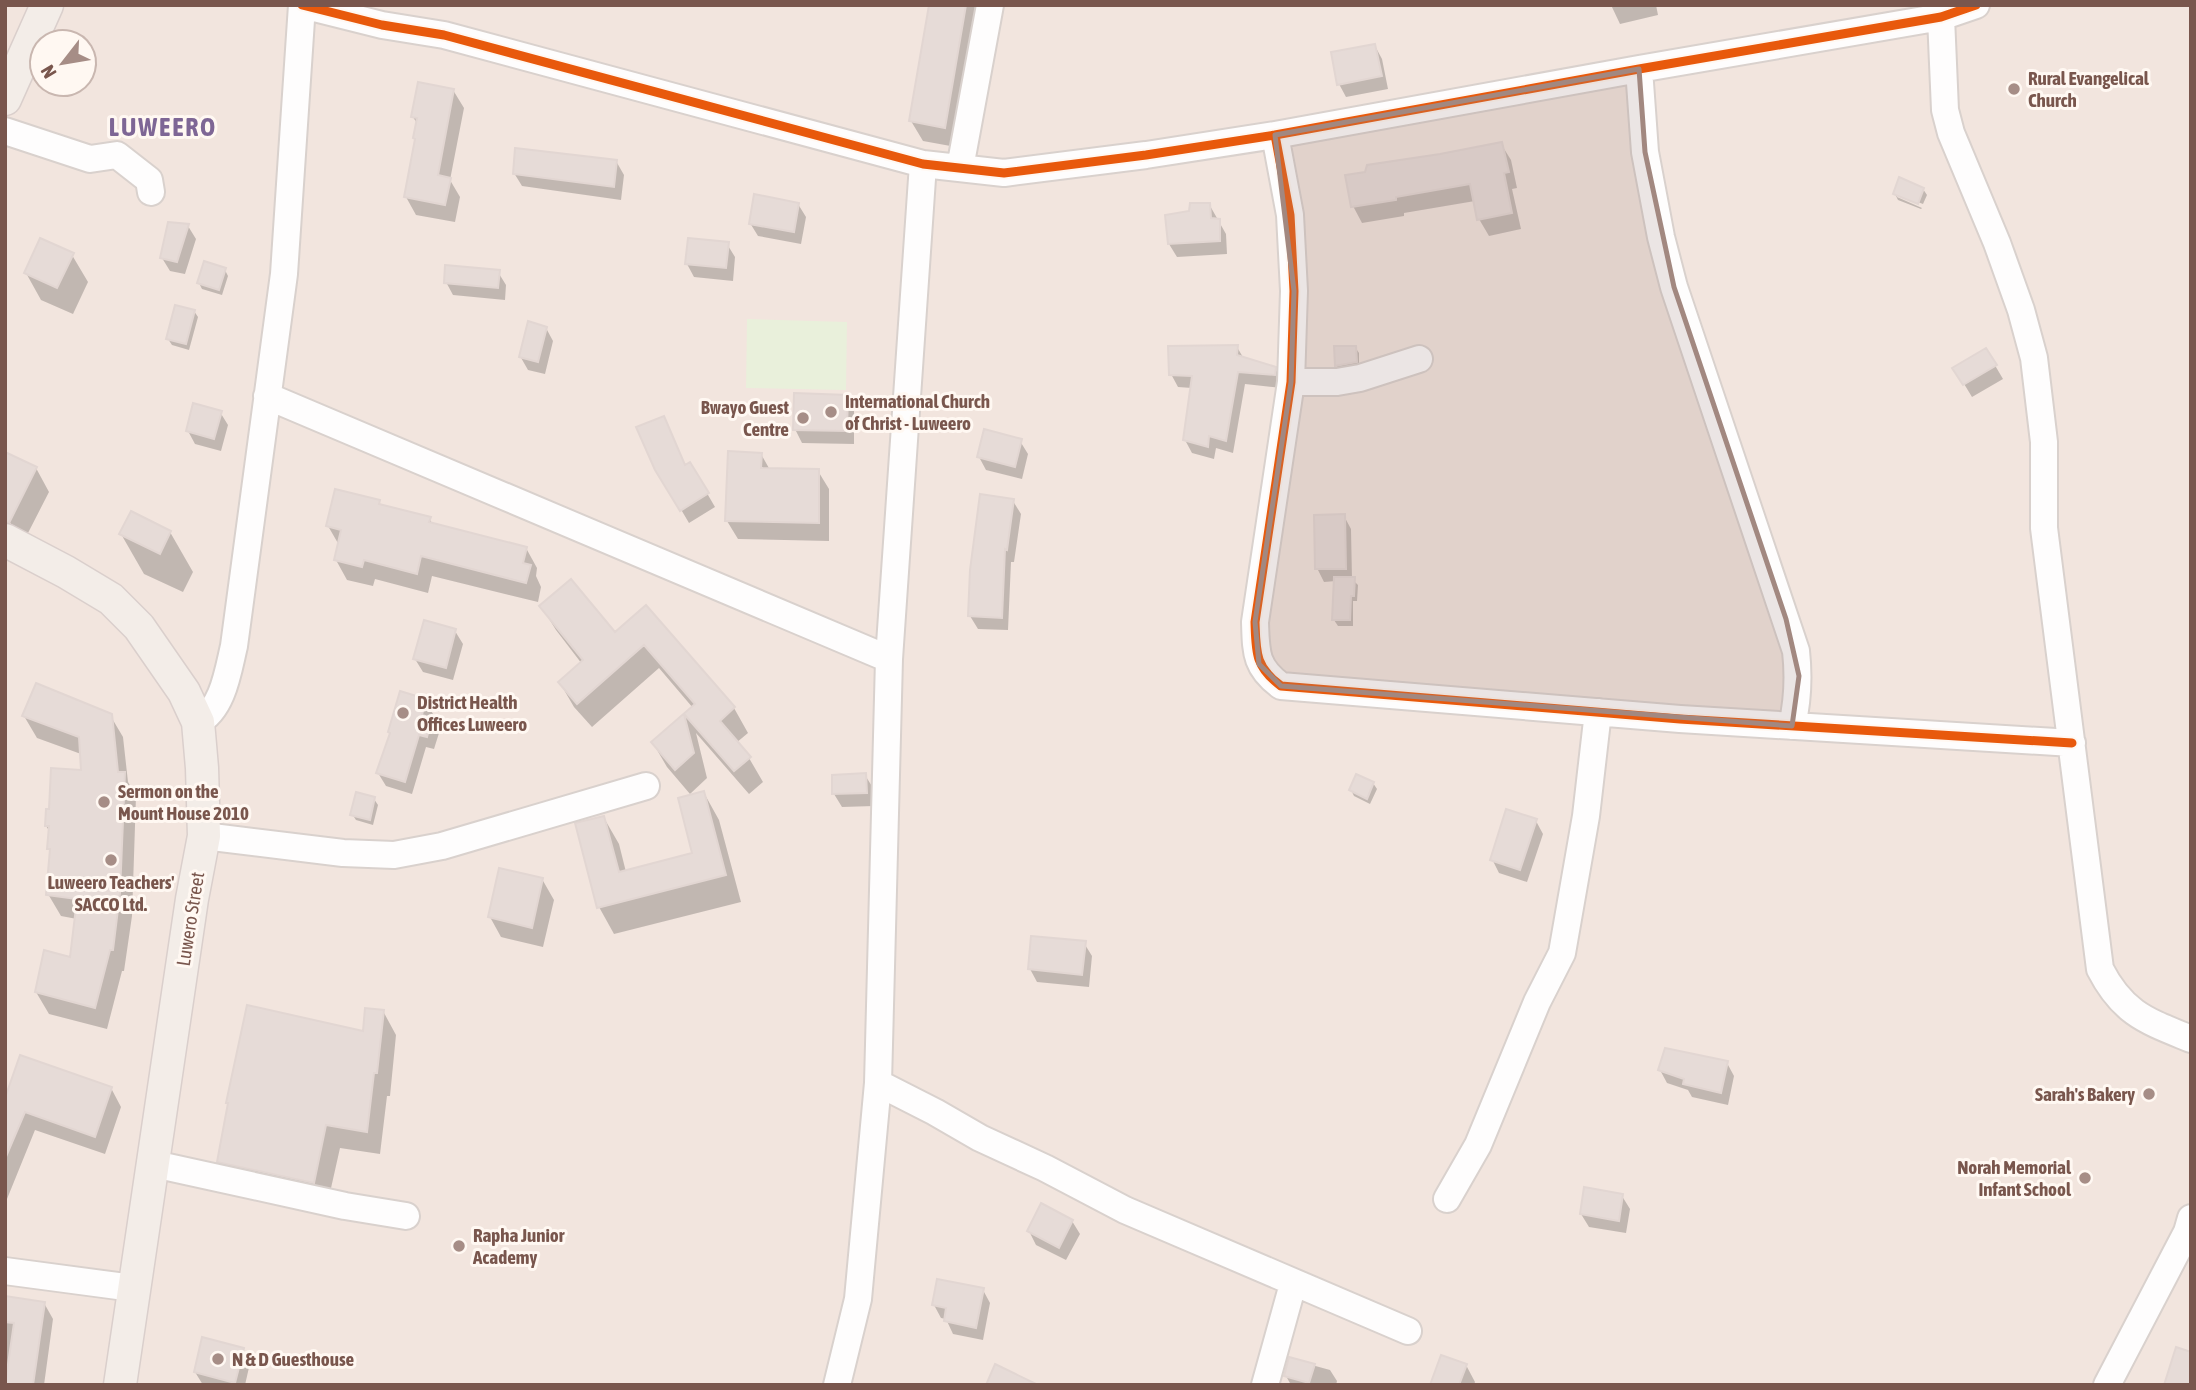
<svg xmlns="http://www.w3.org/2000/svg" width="2196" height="1390" viewBox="0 0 2196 1390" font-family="'Asap Condensed',sans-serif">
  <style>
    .residential { fill: #f2e5de; fill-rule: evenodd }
    .green { fill: #e9f0db }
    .shadow { fill: #0003 }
    .building { fill: #e6dbd7; stroke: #e2d6d2; stroke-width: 2 }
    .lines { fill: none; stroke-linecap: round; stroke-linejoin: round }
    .minor-casing { stroke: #d9d1cd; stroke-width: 30 }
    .major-casing { stroke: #dacfcc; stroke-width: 35 }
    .minor { stroke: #fefdfd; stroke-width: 26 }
    .major { stroke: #f3ede8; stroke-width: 32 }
    .cycleway-casing { stroke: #fff8f2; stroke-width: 13 }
    .cycleway { stroke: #e8590c; stroke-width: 9 }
    .marked { fill: #a28880; fill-opacity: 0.2; stroke: #a28880; stroke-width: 5; stroke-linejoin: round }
    .poi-dot { fill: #a68d86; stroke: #fff8f2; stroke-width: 2.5 }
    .labels { text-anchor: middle; stroke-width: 6; stroke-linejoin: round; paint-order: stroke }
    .poi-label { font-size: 19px; font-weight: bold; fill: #79564d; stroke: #fff8f2; text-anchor: start }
    .street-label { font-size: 19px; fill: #79564d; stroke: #fff8f2 }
    .district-label { font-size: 26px; font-weight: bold; letter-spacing: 2px; fill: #7e6695; stroke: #fff8f2 }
  </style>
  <rect width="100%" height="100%" fill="#f9f4f0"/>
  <path class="residential" d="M5 5H2191V1385H5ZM42 42H84V84H42Z"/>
  <path class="green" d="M747 319 847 322 846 390 746 388Z"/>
  <path class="shadow" d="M931 5H980L956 147 923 141 911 121Z
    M1611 5H1656L1658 15 1620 24Z
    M1375 46 1382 59 1388 89 1346 97 1339 84Z
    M453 90 464 108 450 180 460 197 455 222 416 215 406 197 418 125 413 117Z
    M1501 144 1511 160 1517 188 1512 189 1521 229 1489 236 1479 219 1475 201 1404 213V216L1362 223 1353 206Z
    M616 161 624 175 621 200 522 186 514 173Z
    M1923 189 1927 195 1923 204 1897 194V197L1922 208 1921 209 1898 200 1895 194Z
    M798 204 806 217 801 244 758 236 750 223Z
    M1209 204 1226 234 1227 254 1177 257 1169 244 1191 213Z
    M188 226 196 239 185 274 170 271 162 258Z
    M727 244 735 257 733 281 694 277 687 264Z
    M72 255 88 282 73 314 41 300 26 273Z
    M225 270 228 276 222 295 202 289 199 283Z
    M498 272 506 285 505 300 453 295 446 282Z
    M194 311 198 317 189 350 172 345 168 339Z
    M546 328 553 341 545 374 528 370 520 356Z
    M1237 347 1244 359 1275 368 1282 382V388L1245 384 1233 453 1216 448 1214 459 1192 453 1185 440 1192 388 1178 387 1171 374Z
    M1355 347 1359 353V368L1340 372 1337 366 1336 348Z
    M1986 350 2003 379 1972 397 1955 369Z
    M847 397 854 410V444L802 443 795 429Z
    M220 412 228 425 221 451 195 444 188 431Z
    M670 431 686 467 690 464 715 507 689 523 657 469Z
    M1020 441 1028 454 1022 479 986 470 979 457Z
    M761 454 770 470 818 471 829 489V541L738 539 727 521Z
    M36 468 49 492 28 533 11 524 5 514Z
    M1013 501 1021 514 1014 562H1011L1008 630 978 629 970 616Z
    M379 502 382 507 429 518 433 525 526 548 537 568 536 576 541 587 538 602 432 576 428 593 375 579 373 586 347 580 336 560 339 545 328 526Z
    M1344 516 1351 529 1352 579 1358 585 1357 601H1353V626H1338L1334 620 1336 581 1324 582 1317 568Z
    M170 532 193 572 183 592 144 574 121 534Z
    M541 606 615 635 646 607 734 708 748 733 736 743 749 758 763 782 749 794 696 733 707 778 690 794 667 767 653 743 693 708 659 668 592 727 574 707 560 683 582 664 556 630Z
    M455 631 463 644 453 680 423 672 415 659Z
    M425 700 433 714 431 719 439 733 434 749 426 747 412 794 386 786 378 773Z
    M110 715 123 737 128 782 136 796 132 916 124 971H122L107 1029 49 1014 36 992 71 959 77 919 61 916 48 894 51 853 49 848 50 832 46 826 51 811 83 772 81 754 37 738 24 716Z
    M865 775 873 788 874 806 842 807 834 794Z
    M1373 783 1377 789 1370 804 1354 796 1351 790Z
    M704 793 719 820 741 902 614 934 599 907 604 818 619 844 626 872 694 855Z
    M374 799 378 805 373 825 356 820 352 814Z
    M1536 821 1543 834 1527 882 1499 873 1492 859Z
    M542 879 554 900 543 947 501 937 490 917Z
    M1084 943 1092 956 1089 987 1037 982 1030 969Z
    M383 1011 396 1035 390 1096H387L380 1154 340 1148 327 1206 232 1185 219 1161 365 1033Z
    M1727 1063 1734 1076 1728 1105 1692 1097 1688 1090 1667 1083 1660 1070Z
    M111 1088 121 1107 105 1154 35 1130 7 1199H5V1103Z
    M1622 1196 1630 1209 1626 1233 1589 1227 1581 1214Z
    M1072 1221 1080 1234 1066 1260 1036 1245 1029 1231Z
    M983 1290 990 1303 983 1340 953 1334 946 1319 941 1318 934 1305Z
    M5 1297 44 1303 53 1319 44 1385H5Z
    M243 1349 250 1363 245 1385H203L195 1372Z
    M1290 1359 1330 1370 1337 1381 1336 1385H1291L1286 1376Z
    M1466 1365 1475 1382 1474 1385H1432Z"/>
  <path class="building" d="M929 5H966L945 128 909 121Z
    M1375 44 1382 76 1337 85 1331 52Z
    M418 82 454 89 438 175 451 178 445 205 404 197 415 139 413 138 417 118 411 117Z
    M1502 142 1509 172 1504 173 1512 213 1477 220 1470 184 1396 197V200L1351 207 1345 175 1365 172 1367 165 1440 154Z
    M515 148 617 160 614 187 513 174Z
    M1899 177 1924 188 1918 204 1893 194Z
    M754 194 799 203 794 232 749 224Z
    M1190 203H1210L1211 218 1220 219V241L1168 244 1165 215 1189 211Z
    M168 222 189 224 177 262 160 258Z
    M40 238 74 253 57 288 24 273Z
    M688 238 729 242 726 268 685 264Z
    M204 261 226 268 219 290 197 283Z
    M445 265 500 270 498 288 444 283Z
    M175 305 195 310 186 344 166 339Z
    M528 321 547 327 538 362 519 357Z
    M1238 345 1237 355 1276 367 1275 375 1238 372 1226 441 1209 436 1208 447 1183 440 1192 376 1169 375 1168 346Z
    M1334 346H1356L1357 362 1335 366Z
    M1986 348 1997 365 1963 385 1952 368Z
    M794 393 848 395 847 431 793 430Z
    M193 403 222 411 214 439 186 431Z
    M664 416 685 465 690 462 709 493 680 511 655 470 636 427Z
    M984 429 1022 439 1015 467 977 457Z
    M728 451 762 453 761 468 819 469V523L725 521Z
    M5 452 37 467 9 523 5 522Z
    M335 489 380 500 379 504 431 517 429 522 527 547 523 563 531 565 526 583 421 556 417 574 364 560 362 567 334 560 341 530 326 526Z
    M980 494 1014 499 1007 550 1005 549 1002 618 968 616 970 570Z
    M131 511 171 531 160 554 119 534Z
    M1345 514 1346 569H1315L1314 515Z
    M1334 577H1355L1354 596H1351L1350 620H1332Z
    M571 579 615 632 646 605 735 707 720 721 751 757 734 771 684 714 694 753 675 770 651 742 695 704 644 645 577 704 558 682 583 660 539 606Z
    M424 620 456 629 446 668 413 659Z
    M36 683 112 714 118 772H125L120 893 113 950H110L95 1008 35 992 44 950 70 957 77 899 46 895 50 849H47L49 826H45L46 809H49L51 768 81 770 79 737 22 716Z
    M400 691 426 699 422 715 432 718 427 737 419 735 405 782 376 773 390 733 388 732Z
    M866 773 867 793 832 794V775Z
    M1356 774 1374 782 1367 799 1349 790Z
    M704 791 726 875 597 908 575 823 604 816 619 872 692 853 678 798Z
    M356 792 375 797 370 820 350 815Z
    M1506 809 1537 819 1520 870 1490 860Z
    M499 868 543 878 532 928 488 917Z
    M1031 936 1086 941 1082 975 1028 969Z
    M247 1005 363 1031 365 1008 384 1010 377 1073H374L367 1132 326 1125 314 1183 217 1162 228 1103H226Z
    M1665 1048 1728 1061 1721 1093 1683 1084 1684 1079 1658 1070Z
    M20 1055 112 1087 95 1137 25 1112 5 1159V1098Z
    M1584 1187 1623 1194 1619 1221 1580 1214Z
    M1041 1203 1073 1220 1059 1248 1027 1231Z
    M937 1279 984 1288 976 1328 944 1321 946 1308 932 1305Z
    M5 1296 45 1302 33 1385H5L14 1323 5 1322Z
    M202 1337 244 1348 235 1383 194 1372Z
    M2176 1347 2191 1352V1385H2164Z
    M1441 1355 1467 1364 1459 1385H1430Z
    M1289 1357 1315 1364 1309 1383 1284 1376Z
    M995 1364 1038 1385H986Z"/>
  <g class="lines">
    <defs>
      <path id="minor" d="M302 5 382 25 444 35 923 164 1004 173 1146 155 1275 135 1639 69 1941 17 1976 5
        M1941 17 1945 110 1951 133 1997 243 2021 310 2034 358 2044 442V528L2100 969C2123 1014 2147 1021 2191 1039
        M1639 69 1645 152 1661 237 1674 287 1796 651C1799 678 1798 700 1792 726
        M5 131 90 159 117 155 149 180 151 192
        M1275 135 1290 215 1294 291 1291 382 1255 622C1256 652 1255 667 1281 686L1680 719 2072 743
        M960 168 990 5
        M1291 382H1337L1360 378 1419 359
        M267 396 889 659
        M198 722C223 709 228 671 234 646L284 274 302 5
        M204 836 343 853 394 855 442 846 646 786
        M878 1083 935 1112 980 1138 1045 1168 1125 1210 1408 1331
        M154 1164 345 1206 406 1216
        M1447 1199 1478 1145 1537 1002 1562 953 1586 816 1598 712
        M5 1271 133 1288
        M837 1385 858 1299 878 1083 889 659 923 164
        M1265 1385 1293 1284
        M2107 1385 2187 1232 2191 1218"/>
      <path id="major" d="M5 99 47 5
        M5 540 66 572 111 599 139 627 184 692 198 722 202 768 204 836 192 899 120 1385"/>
    </defs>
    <use href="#minor" class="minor-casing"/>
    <use href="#major" class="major-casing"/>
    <use href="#minor" class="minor"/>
    <use href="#major" class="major"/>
    <defs>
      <path id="cycleway" d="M302 5 382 25 444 35 923 164 1004 173 1146 155 1275 135 1639 69 1941 17 1976 5
        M1275 135 1290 215 1294 291 1291 382 1255 622C1256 652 1255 667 1281 686L1680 719 2072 743"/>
    </defs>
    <use href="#cycleway" class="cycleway-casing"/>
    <use href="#cycleway" class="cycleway"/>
  </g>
  <path class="marked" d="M1639 69 1645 152 1674 287 1786 619 1799 676 1792 726 1281 686 1259 664 1255 622 1291 382 1294 291 1275 135Z"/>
  <g class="poi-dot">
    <circle cx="2014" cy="89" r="7"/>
    <circle cx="831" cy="412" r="7"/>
    <circle cx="803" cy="418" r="7"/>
    <circle cx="403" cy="713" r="7"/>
    <circle cx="104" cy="802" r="7"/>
    <circle cx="111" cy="860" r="7"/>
    <circle cx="2149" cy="1094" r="7"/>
    <circle cx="2085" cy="1178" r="7"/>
    <circle cx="459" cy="1246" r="7"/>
    <circle cx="218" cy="1359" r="7"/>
  </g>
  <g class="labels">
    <g class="poi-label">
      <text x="2028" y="85">Rural Evangelical<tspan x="2028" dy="22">Church</tspan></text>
      <text x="845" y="408">International Church<tspan x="845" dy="22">of Christ - Luweero</tspan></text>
      <text x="789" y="414" text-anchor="end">Bwayo Guest<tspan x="789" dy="22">Centre</tspan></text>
      <text x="417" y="709">District Health<tspan x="417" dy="22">Offices Luweero</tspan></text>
      <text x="118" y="798">Sermon on the<tspan x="118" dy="22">Mount House 2010</tspan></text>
      <text x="111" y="889" text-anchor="middle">Luweero Teachers'<tspan x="111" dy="22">SACCO Ltd.</tspan></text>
      <text x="2135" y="1101" text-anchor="end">Sarah's Bakery</text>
      <text x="2071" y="1174" text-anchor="end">Norah Memorial<tspan x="2071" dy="22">Infant School</tspan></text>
      <text x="473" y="1242">Rapha Junior<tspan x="473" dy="22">Academy</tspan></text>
      <text x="232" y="1366">N &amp; D Guesthouse</text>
    </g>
    <g class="street-label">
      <text transform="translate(190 919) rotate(-81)" y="7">Luwero Street</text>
    </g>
    <g class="district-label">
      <text x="163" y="136">LUWEERO</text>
    </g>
  </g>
  <rect width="2196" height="1390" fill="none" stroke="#79564d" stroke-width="14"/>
  <g transform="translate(63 63) rotate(239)"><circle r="33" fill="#fff8f2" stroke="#c9b7b0" stroke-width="2"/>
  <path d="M0-5L12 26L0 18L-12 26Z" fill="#a68d86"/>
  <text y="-10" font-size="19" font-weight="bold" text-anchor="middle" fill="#79564d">N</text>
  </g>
</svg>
